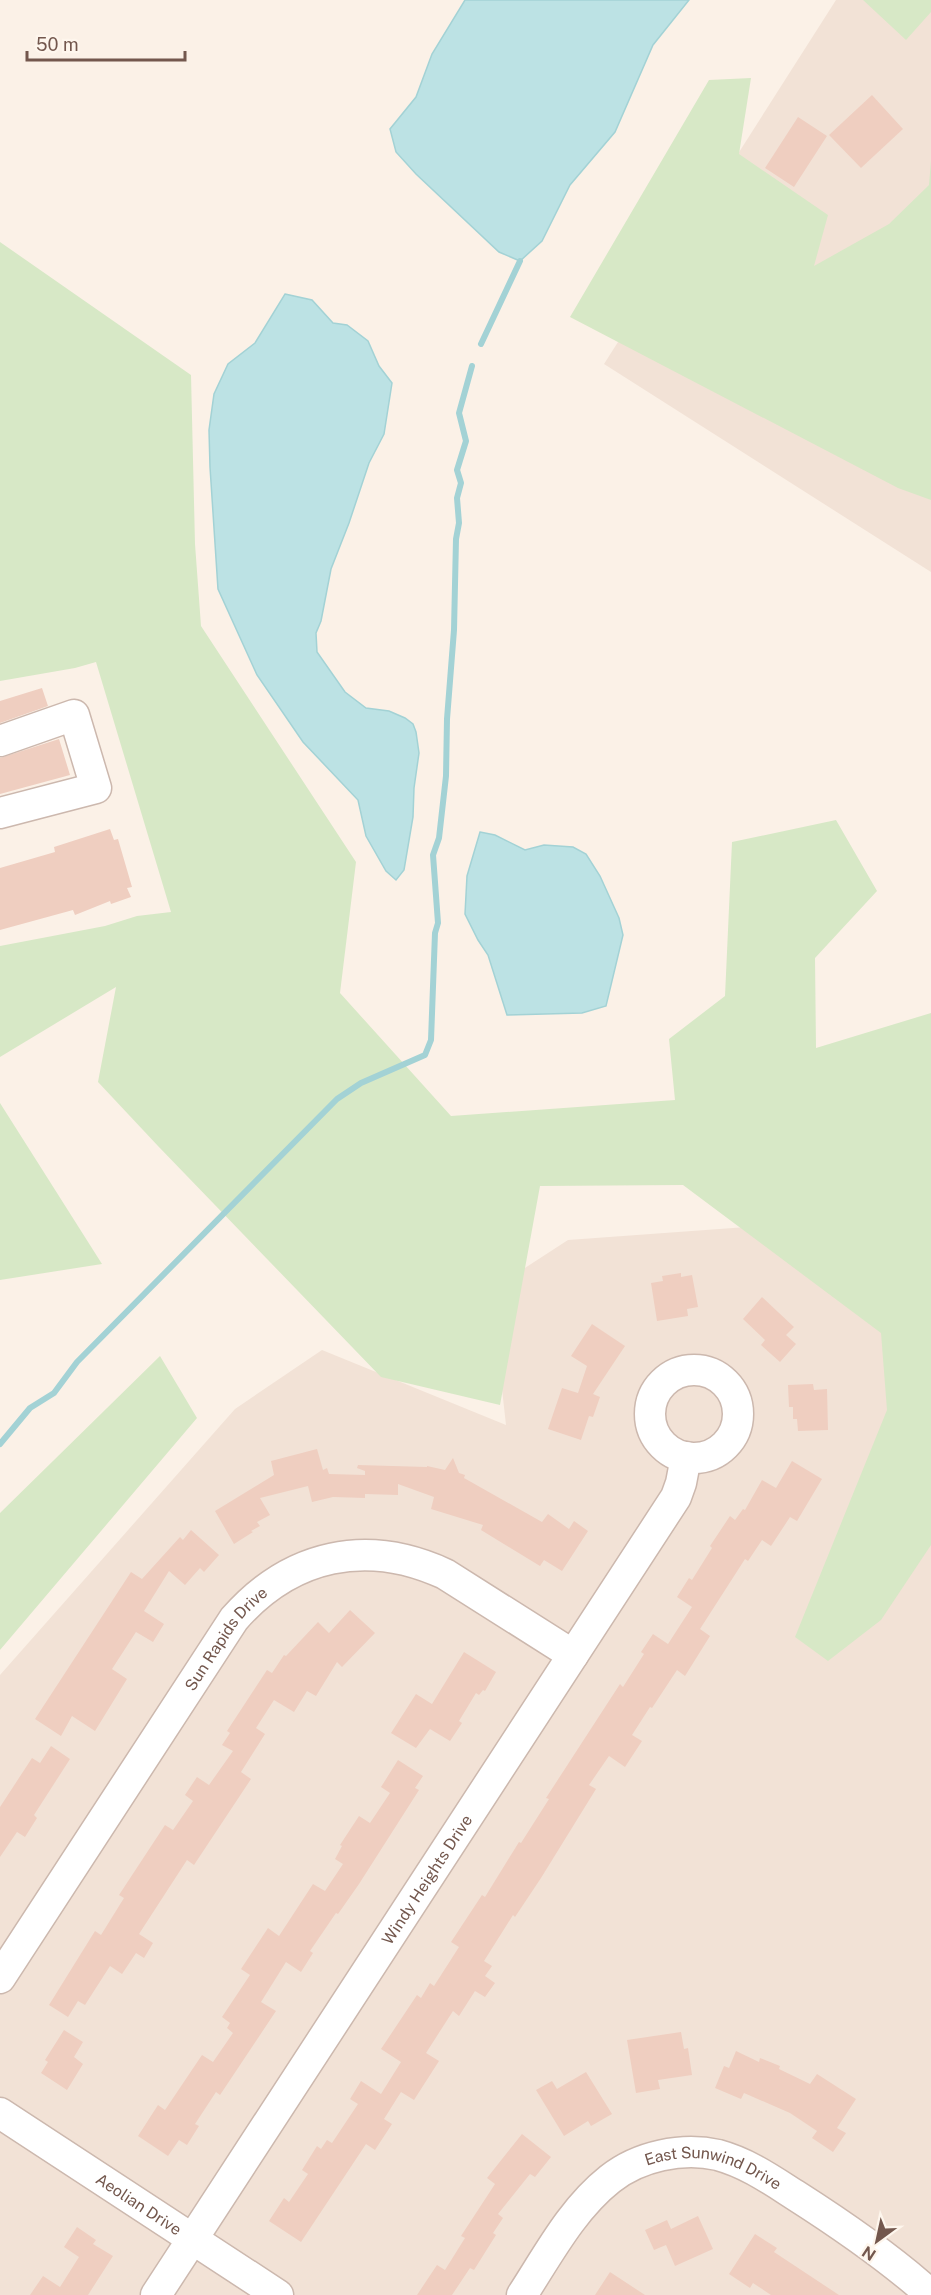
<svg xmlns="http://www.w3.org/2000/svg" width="931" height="2295" viewBox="0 0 931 2295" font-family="'Public Sans',sans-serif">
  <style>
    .residential { fill: #f2e2d6 }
    .green { fill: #d7e8c6 }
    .water { fill: #bce2e4; stroke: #a3d2d5; stroke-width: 1.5 }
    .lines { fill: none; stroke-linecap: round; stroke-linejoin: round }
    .stream { stroke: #a3d2d5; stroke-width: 6 }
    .building { fill: #efcec0 }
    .minor-casing { stroke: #ccb8ae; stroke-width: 33 }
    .minor { stroke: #fff; stroke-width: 30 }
    .labels { text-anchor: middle; stroke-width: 6; stroke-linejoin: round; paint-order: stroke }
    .street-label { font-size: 16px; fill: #73574d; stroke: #fef6ed }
  </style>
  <rect width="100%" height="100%" fill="#fbf1e7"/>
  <path class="residential" d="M836 0H931V572L604 364Z
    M868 1218 931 1259V2295H0V1675L235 1409 322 1350 506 1425 491 1290 568 1240Z"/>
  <path class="green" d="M863 0H931V12L906 40Z
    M751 78 739 154 828 215 814 266 889 224 929 185 931 160V500L898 488 570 317 709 80Z
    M0 242 191 375 195 544 201 626 356 862 340 993 451 1116 675 1100 669 1039 725 996 732 842 836 820 877 891 815 958 816 1048 931 1013V1545L881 1620 828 1661 795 1637 887 1410 881 1333 683 1185 540 1186 500 1405 381 1377 158 1146 98 1082 116 987 0 1057V946L105 926 137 916 171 912 96 662 75 668 0 681Z
    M0 1103 102 1264 0 1280Z
    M160 1356 197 1418 0 1650V1513Z"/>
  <path class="water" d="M465 0H689L653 45 615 132 570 185 542 241 520 261 499 252 416 174 396 152 390 129 416 97 432 54Z
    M285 294 312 300 333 323 347 325 368 341 379 366 392 383 384 434 369 463 349 523 331 569 321 621 316 633 317 652 345 692 366 708 389 711 405 718 413 724 416 732 419 753 414 788 413 817 404 870 396 880 386 871 366 836 358 800 303 742 257 675 218 589 210 467 209 430 214 394 228 364 255 343Z
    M480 832 495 835 525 850 544 845 573 847 586 854 600 876 619 918 623 935 606 1006 582 1013 507 1015 488 955 478 940 465 914 467 876Z"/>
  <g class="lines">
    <path class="stream" d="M481 344 520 261
      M0 1444 30 1408 54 1393 77 1362 337 1099 361 1083 425 1055 431 1040 435 933 438 923 433 855 439 838 446 776 447 719 454 630 456 539 459 523 457 498 461 483 457 470 466 441 459 413 472 366"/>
  </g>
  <path class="building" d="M872 95 903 129 861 168 829 135Z
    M798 117 827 136 794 187 765 168Z
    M42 688 48 706 0 723V701Z
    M59 739 70 775 0 794V758Z
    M110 829 114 840 118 839 132 887 127 888 131 897 111 904 110 901 75 915 73 910 0 930V868L55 852 54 847Z
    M681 1273V1277L692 1275 698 1307 687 1309 688 1316 657 1321 651 1283 663 1281 662 1276Z
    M762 1297 794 1327 786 1335 796 1344 780 1362 761 1345 765 1340 743 1319Z
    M592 1324 625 1346 593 1394 600 1397 593 1417 589 1416 581 1440 548 1429 562 1388 578 1393 587 1366 571 1356Z
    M813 1384 814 1390 827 1389 828 1430 798 1431 797 1419H793V1407H789L788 1385Z
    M317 1449 323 1470 327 1468 329 1474 365 1475V1471L357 1468 358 1465 427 1467V1466L445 1470 453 1458 459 1473 465 1475 464 1478 542 1522 548 1514 569 1529 574 1521 588 1531 562 1571 544 1560 540 1566 481 1530 483 1525 431 1509 434 1497 398 1484V1495L365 1494V1498L333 1497 312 1502 308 1486 260 1498 270 1515 257 1522 260 1526 251 1531 253 1532 234 1544 215 1511 274 1475 271 1461Z
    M792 1461 822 1479 797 1521 790 1517 771 1546 762 1540 748 1561 745 1559 700 1629 710 1636 685 1676 677 1670 652 1708 650 1707 632 1735 642 1741 625 1767 609 1756 589 1785 596 1789 541 1878 515 1917 513 1915 484 1961 492 1966 485 1976 495 1983 485 1997 475 1991 459 2016 453 2011 426 2053 439 2061 414 2100 401 2092 384 2119 392 2124 375 2150 366 2144 301 2242 269 2221 284 2198 289 2202 308 2174 302 2170 317 2146 321 2149 327 2140 332 2143 358 2104 350 2099 361 2081 381 2094 401 2062 381 2049 417 1995 421 1998 430 1983 434 1986 459 1947 451 1942 482 1895 485 1897 519 1842 521 1843 549 1799 546 1798 620 1684 623 1687 644 1654 641 1652 653 1634 668 1644 692 1607 677 1597 689 1578 692 1580 712 1548 710 1546 730 1516 735 1520 743 1509 745 1510 762 1480 776 1488Z
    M191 1530 219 1555 204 1572 200 1568 185 1585 169 1571 144 1611 164 1624 153 1642 136 1632 112 1669 127 1679 95 1731 72 1716 61 1736 35 1719 131 1572 142 1579 180 1537 183 1540Z
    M350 1610 375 1633 342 1667 337 1662 316 1696 307 1691 294 1712 274 1700 256 1728 265 1734 241 1772 251 1779 194 1865 187 1860 139 1934 153 1943 144 1958 136 1953 122 1974 110 1966 85 2005 78 2001 68 2017 49 2005 95 1931 101 1935 124 1898 119 1895 165 1825 173 1830 193 1801 185 1795 197 1777 209 1785 233 1751 222 1745 230 1733 227 1731 267 1670 272 1673 284 1655 286 1656 318 1622 329 1633Z
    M464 1652 496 1672 485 1691 483 1690 479 1695 476 1693 459 1721 462 1723 450 1741 430 1729 416 1748 391 1733 416 1694 432 1704Z
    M51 1746 70 1759 34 1815 37 1818 25 1837 17 1832 0 1857V1807L32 1758 40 1763Z
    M398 1760 423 1776 415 1788 419 1790 359 1884 338 1914 336 1913 310 1951 313 1953 301 1972 286 1962 261 2002 276 2011 220 2095 216 2092 195 2124 199 2126 187 2145 179 2140 168 2156 138 2136 158 2105 165 2110 202 2055 213 2062 233 2033 227 2028 230 2023 222 2017 250 1975 241 1969 268 1928 279 1936 313 1884 325 1891 343 1864 335 1859 342 1846 340 1845 359 1816 370 1823 390 1793 381 1787Z
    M64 2030 83 2042 74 2057 83 2064 67 2090 41 2073 48 2062 45 2060Z
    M681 2032 684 2049 688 2048 692 2075 658 2080 660 2089 636 2093 627 2040Z
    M736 2051 759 2062 760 2058 780 2066 779 2069 810 2084 817 2074 856 2099 837 2128 846 2133 833 2152 812 2138 817 2131 790 2113 744 2093 741 2099 715 2088 724 2066 729 2068Z
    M586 2072 612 2114 591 2126 588 2121 564 2136 536 2090 552 2081 557 2089Z
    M522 2134 551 2157 535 2177 530 2174 498 2214 503 2218 493 2233 496 2235 474 2270 470 2268 452 2295H417L437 2265 445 2270 465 2238 461 2236 495 2184 487 2178Z
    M698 2216 713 2249 675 2266 666 2245 654 2250 645 2230 667 2220 671 2229Z
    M77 2227 96 2240 93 2244 113 2256 88 2295H30L43 2276 60 2287 79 2257 64 2247Z
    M755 2234 777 2248 774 2252 839 2295H771L753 2283 750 2288 729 2274Z
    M610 2272 645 2295H595Z"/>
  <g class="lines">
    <defs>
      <g id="minor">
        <path d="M0 741 74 715 96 788 0 813"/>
        <circle cx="694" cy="1414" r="44"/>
        <path id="s1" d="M0 1978 234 1619C291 1554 367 1538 445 1574L573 1655"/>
        <path id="s2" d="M0 2113 278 2295"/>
        <path id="s3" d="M156 2295 676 1497 681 1483 686 1457"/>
        <path id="s4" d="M522 2295C548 2255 572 2209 610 2179 639 2156 682 2147 718 2155 747 2163 770 2179 795 2195 842 2225 889 2257 931 2295"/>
      </g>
    </defs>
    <use href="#minor" class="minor-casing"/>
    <use href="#minor" class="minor"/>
  </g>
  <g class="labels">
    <g class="street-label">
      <text dy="6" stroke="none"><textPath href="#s1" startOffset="408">Sun Rapids Drive</textPath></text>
      <text dy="6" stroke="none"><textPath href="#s3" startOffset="496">Windy Heights Drive</textPath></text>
      <text dy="6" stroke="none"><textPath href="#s4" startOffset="258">East Sunwind Drive</textPath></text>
      <text dy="6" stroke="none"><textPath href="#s2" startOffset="166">Aeolian Drive</textPath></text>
    </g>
  </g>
  <g transform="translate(877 2241) rotate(213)" stroke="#fef6ed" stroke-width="4.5" paint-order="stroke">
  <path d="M0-4.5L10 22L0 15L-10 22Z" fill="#73574d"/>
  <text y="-9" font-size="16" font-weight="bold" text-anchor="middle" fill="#73574d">N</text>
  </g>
  <path d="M27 51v9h158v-9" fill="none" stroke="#73574d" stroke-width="3"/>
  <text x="36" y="51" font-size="18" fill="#73574d" stroke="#fef6ed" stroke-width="4.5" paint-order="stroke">50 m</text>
</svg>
